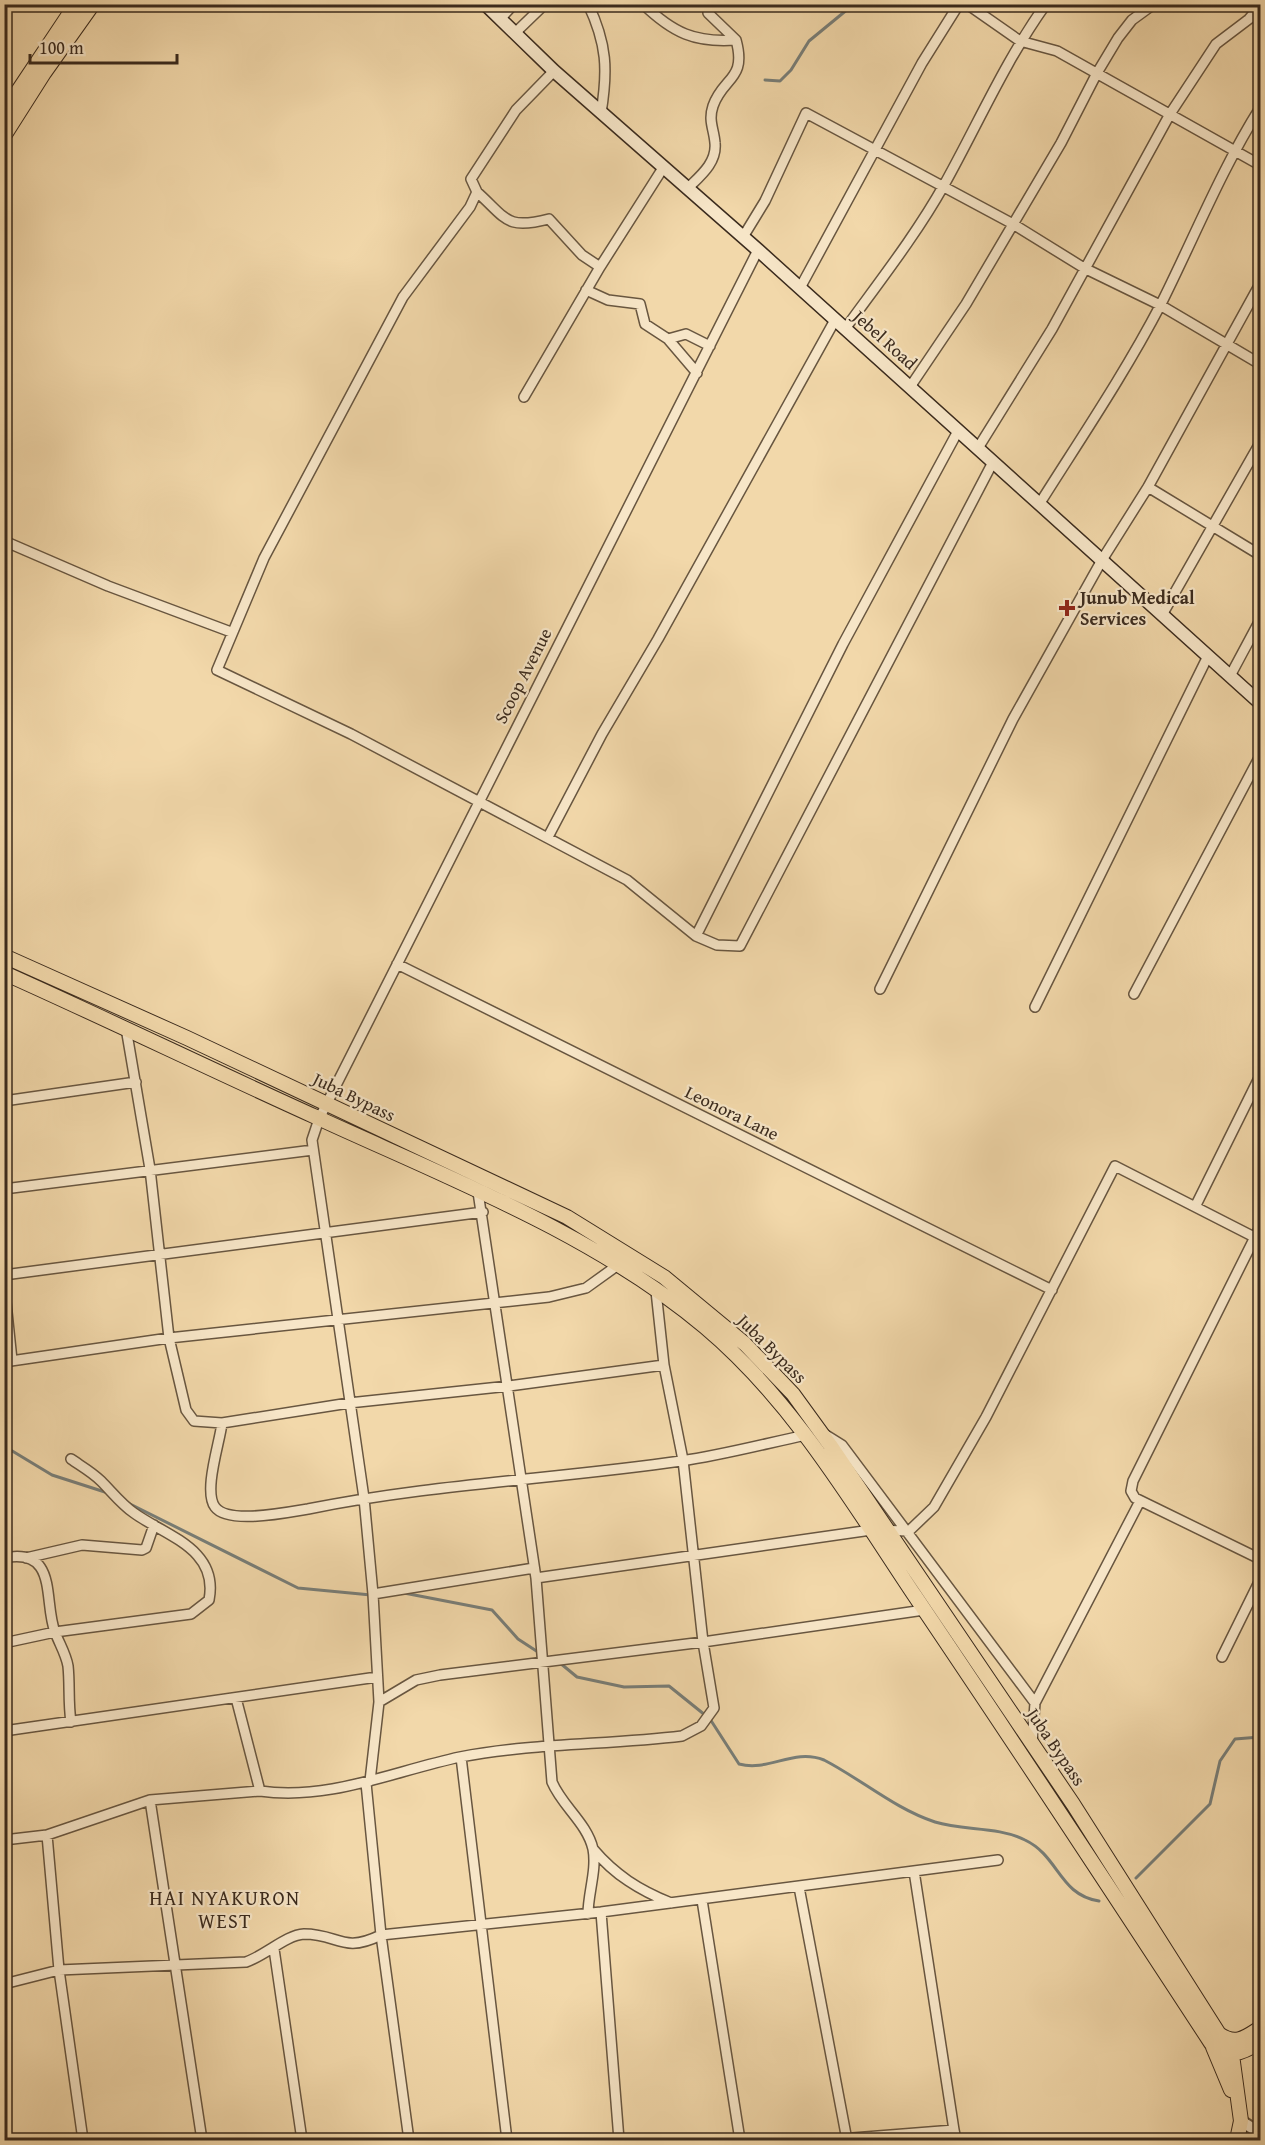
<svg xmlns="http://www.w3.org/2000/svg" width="1265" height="2145" viewBox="0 0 1265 2145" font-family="'Gentium Book Plus',serif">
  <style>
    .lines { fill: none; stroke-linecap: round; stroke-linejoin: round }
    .stream { stroke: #787e78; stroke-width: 3 }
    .minor-casing { stroke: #685640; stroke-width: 12 }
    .tertiary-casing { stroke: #685640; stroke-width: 14 }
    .secondary-casing { stroke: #3a2a1d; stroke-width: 15 }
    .primary-casing { stroke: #3a2a1d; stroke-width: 16 }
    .minor { stroke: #f7e6c8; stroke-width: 9 }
    .tertiary { stroke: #f7e6c8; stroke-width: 10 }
    .secondary { stroke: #f7e6c8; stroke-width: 12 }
    .primary { stroke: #f2d8aa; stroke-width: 14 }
    .poi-dot { fill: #8f2418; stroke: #f7e6c8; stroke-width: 2 }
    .labels { text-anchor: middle; stroke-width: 4.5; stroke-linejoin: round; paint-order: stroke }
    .street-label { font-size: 18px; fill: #3a2a1d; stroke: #f7e6c8 }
    .poi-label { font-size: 18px; font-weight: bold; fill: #3a2a1d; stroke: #f7e6c8; text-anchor: start }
    .neighbourhood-label { font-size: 20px; letter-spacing: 1.5px; fill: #3a2a1d; stroke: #f7e6c8 }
  </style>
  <rect width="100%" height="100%" fill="#f2d8aa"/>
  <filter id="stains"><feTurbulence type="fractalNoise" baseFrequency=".00333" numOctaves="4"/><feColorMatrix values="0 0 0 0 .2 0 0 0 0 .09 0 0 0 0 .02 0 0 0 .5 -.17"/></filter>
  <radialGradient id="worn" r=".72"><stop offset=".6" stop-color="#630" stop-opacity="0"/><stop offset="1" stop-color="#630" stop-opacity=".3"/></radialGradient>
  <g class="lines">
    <path class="stream" d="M765 80 780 81 791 70 809 41 854 4
      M4 1446 52 1475 108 1493
      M128 1503 298 1588 371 1595
      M404 1593 492 1610 518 1639 541 1654
      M560 1663 577 1677 624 1687 669 1686 705 1715
      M710 1719 739 1764C769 1772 793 1748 824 1760 861 1779 895 1809 935 1822 964 1831 997 1826 1025 1840 1059 1856 1059 1895 1099 1901
      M1136 1878 1210 1804 1220 1761 1235 1739 1260 1737"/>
    <defs>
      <path id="minor" d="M60 4 70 12
        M588 4C607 44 608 70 601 113
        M643 4C673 33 695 43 736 40
        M967 4 1020 41 1057 51 1260 165
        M501 18 514 4
        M516 32 545 4
        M554 71 516 110 471 179 477 192 470 207 403 297 264 558 217 670 351 734 627 880 696 936 717 945 740 946 993 462
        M687 189C700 176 717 163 715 143 714 129 708 121 713 106 723 77 747 80 736 40L708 13V4
        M477 192C507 219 506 230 549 219L582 255 600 267
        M743 237 765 201 806 113 1013 224 1084 268 1160 305 1260 364
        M800 288 922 63 959 4
        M586 290 608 300 640 304 645 324 668 339 697 373
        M845 329C879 282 916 235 944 185 978 124 1005 61 1046 4
        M668 339 686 334 710 346
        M910 387 966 304 1061 143 1097 73 1118 38 1132 20 1154 4
        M524 397 600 267 663 168
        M978 448 1052 329 1170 114 1216 44 1249 19 1260 6
        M1148 487 1260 555
        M1040 503C1081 438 1125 373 1161 304 1194 238 1221 170 1260 108
        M4 541 108 586 231 632
        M1162 615 1260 443
        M1230 676 1260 620
        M548 837 602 734 658 639 835 320
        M696 936 843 644 958 431
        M397 964 1052 1290
        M880 989 1013 719 1102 560 1148 487 1260 284
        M1134 994 1260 756
        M1035 1007 1208 656
        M126 1028 150 1169 169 1338 186 1410 194 1421 222 1423 349 1403 509 1386 664 1365
        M4 1101 136 1082
        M4 1189 313 1150
        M478 1192 536 1578 552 1782C562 1806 587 1823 593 1849 597 1870 588 1893 588 1914
        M1196 1205 1260 1076
        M1260 1227 1133 1481 1131 1491 1135 1498 1260 1559
        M4 1275 483 1212
        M4 1283 12 1360
        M4 1362 169 1338 549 1297 586 1288 618 1265
        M222 1423C220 1442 203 1491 215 1507 228 1525 289 1512 308 1509 431 1484 557 1479 681 1461 723 1455 764 1444 806 1435
        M826 1435 842 1445 1035 1703
        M4 1558C59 1547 43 1601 55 1632 59 1643 66 1654 68 1666 70 1684 68 1703 71 1722
        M26 1558 82 1545 142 1550 146 1548 154 1525
        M536 1578 871 1530 909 1531 934 1507 986 1417 1115 1166 1260 1240
        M373 1594 534 1568
        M4 1643 55 1632 191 1614 209 1600C219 1549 166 1536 134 1513 121 1504 112 1492 101 1481 92 1472 81 1466 71 1459
        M1222 1657 1260 1580
        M236 1698 260 1791
        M379 1702 416 1680 440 1675 703 1642 924 1610
        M4 1731 377 1677
        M1032 1743 1035 1703 1140 1501
        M461 1757 507 2140
        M370 1781 379 1702 373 1594 364 1498 312 1140 319 1119 758 250
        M366 1783 381 1935 409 2140
        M150 1800 202 2140
        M47 1835 59 1970 83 2140
        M4 1840 47 1835 150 1800 260 1791C329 1801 394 1771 460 1757 533 1743 608 1745 682 1736L701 1726 714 1708 703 1642 683 1460 664 1365 656 1291
        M593 1849C615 1875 639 1890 671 1903
        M914 1871 954 2130
        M799 1887 847 2140
        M702 1900 740 2140
        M601 1912 619 2140
        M274 1949 302 2140
        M4 1984 59 1970 246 1962C266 1955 286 1935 304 1934 339 1934 342 1954 381 1935L601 1912 998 1860
        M827 2140 954 2130 956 2140"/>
      <path id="tertiary" d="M1241 2121 1260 2133"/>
      <path id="secondary" d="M485 4 554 71 758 250 1260 703"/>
      <path id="primary" d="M4 112 76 4
        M4 136 44 73 93 4
        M4 956 187 1038 567 1217 664 1277 745 1344 793 1394 830 1445 1073 1804 1219 2034C1236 2046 1246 2037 1260 2028
        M4 973C109 1020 212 1070 316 1117 446 1177 595 1234 705 1327 793 1401 852 1502 915 1596 1015 1744 1113 1893 1211 2043 1230 2059 1241 2054 1260 2042
        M1213 2047 1231 2090
        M1228 2049 1232 2055 1241 2121 1237 2140"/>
    </defs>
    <use href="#minor" class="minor-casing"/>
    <use href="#tertiary" class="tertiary-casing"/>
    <use href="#secondary" class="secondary-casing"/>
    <use href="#primary" class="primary-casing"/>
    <use href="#minor" class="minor"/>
    <use href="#tertiary" class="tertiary"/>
    <use href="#secondary" class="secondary"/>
    <use href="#primary" class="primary"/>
  </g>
  <path class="poi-dot" d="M1064 599h6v6h6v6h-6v6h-6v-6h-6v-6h6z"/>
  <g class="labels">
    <g class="street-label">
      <text transform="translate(885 340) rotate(42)" y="6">Jebel Road</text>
      <text transform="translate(523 676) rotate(-63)" y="6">Scoop Avenue</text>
      <text transform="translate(354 1097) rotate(26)" y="6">Juba Bypass</text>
      <text transform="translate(732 1113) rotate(26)" y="6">Leonora Lane</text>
      <text transform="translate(772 1349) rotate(45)" y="6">Juba Bypass</text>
      <text transform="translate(1056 1747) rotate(56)" y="6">Juba Bypass</text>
    </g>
    <g class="poi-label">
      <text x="1080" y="604">Junub Medical<tspan x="1080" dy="21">Services</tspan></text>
    </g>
    <g class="neighbourhood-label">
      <text x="225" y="1905">HAI NYAKURON<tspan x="225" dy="23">WEST</tspan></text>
    </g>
  </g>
  <rect width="1265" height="2145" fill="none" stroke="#f2d8aa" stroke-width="24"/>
  <rect x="6" y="6" width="1253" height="2133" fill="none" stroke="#3a2a1d" stroke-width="3"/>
  <rect x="12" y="12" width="1241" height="2121" fill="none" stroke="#3a2a1d" stroke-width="1.5"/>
  <path d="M30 54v9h147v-9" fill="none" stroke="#3a2a1d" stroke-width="3"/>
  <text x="39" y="54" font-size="18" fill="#3a2a1d" stroke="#f7e6c8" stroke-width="4.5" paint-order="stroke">100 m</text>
  <rect width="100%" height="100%" filter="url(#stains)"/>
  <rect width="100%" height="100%" fill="url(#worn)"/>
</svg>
